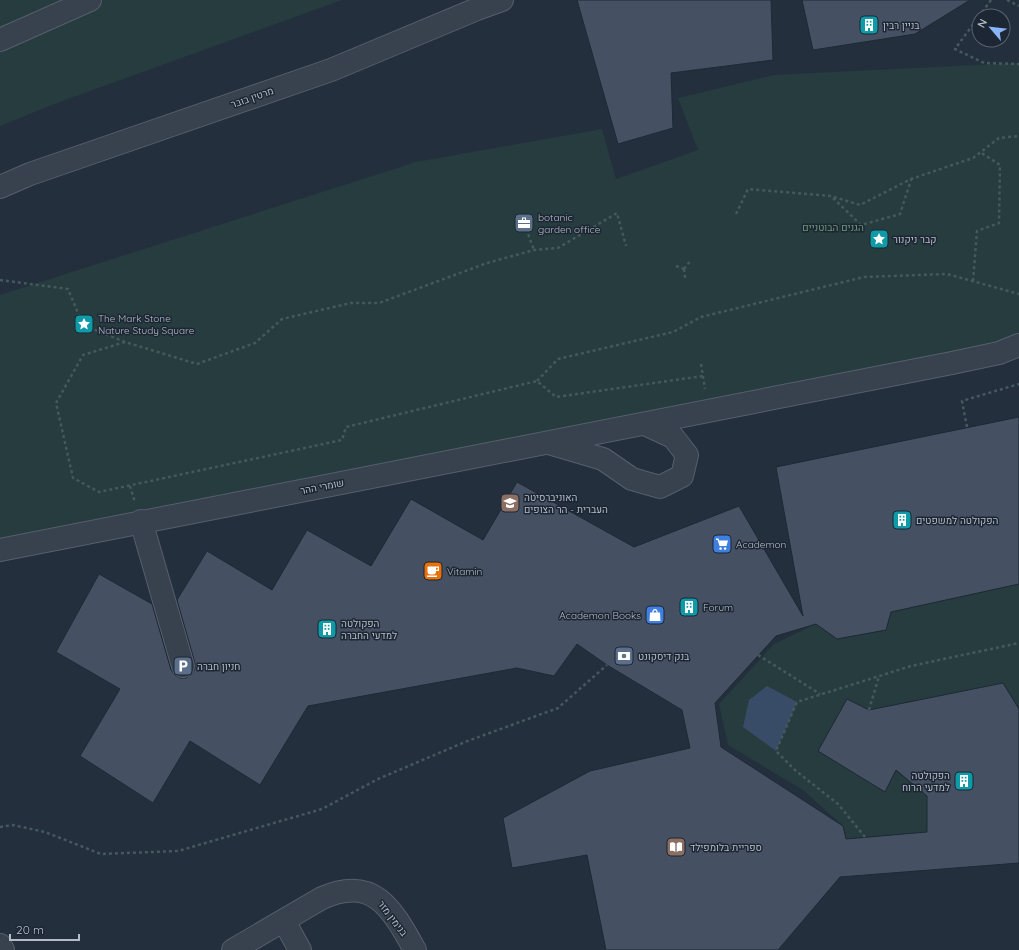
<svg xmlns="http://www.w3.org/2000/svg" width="1019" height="950" viewBox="0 0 1019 950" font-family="Quicksand,Heebo,sans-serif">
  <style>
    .green { fill: #263c3f }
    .water { fill: #394c67 }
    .building { fill: #455162; stroke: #1f2835 }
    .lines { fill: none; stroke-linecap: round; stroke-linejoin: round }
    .minor-casing { stroke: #565f6c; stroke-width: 24 }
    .path { stroke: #44595c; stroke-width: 2.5; stroke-dasharray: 3 3; stroke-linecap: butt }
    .minor { stroke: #38414e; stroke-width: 22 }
    .labels { text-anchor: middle; stroke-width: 3; stroke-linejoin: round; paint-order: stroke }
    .poi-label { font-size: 10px; fill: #b4bcc9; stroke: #1d2633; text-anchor: start }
    .street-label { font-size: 10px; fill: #b4bcc9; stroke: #1d2633 }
    .park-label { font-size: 10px; fill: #6b9a76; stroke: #1d2633 }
  </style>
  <rect width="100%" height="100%" fill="#242f3e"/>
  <path class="green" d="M0 0H342L57 103 0 126Z
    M1016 63 1019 64V343L0 543V295L416 162 602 129 616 179 698 150 678 98 774 75Z
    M1019 584V709L1003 683 819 751 885 792 896 771 927 796V832L846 839 843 826 803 790 728 745 719 704 774 644 816 624 837 639 885 630 891 612Z"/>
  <path class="water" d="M767 686 797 702 776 751 743 727 749 700Z"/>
  <path class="building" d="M577 0H771L773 60 671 73 673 128 618 144Z
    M802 0H970L915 34 813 50Z
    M1019 417V584L891 612 886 630 837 639 816 624 776 636 715 703 721 747 843 826 846 839 927 832V796L896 770 885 792 818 751 847 699 869 710 1003 683 1019 709V863L840 877 778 950H606L587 855 512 868 503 818 590 771 690 748 682 710 607 665 577 644 554 676 517 668 308 706 260 785 190 741 153 803 80 756 120 689 56 652 99 574 152 604 171 670 175 675 180 678H186L192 674 195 669V663L177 600 207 551 272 590 307 530 371 566 411 499 483 540 517 482 634 547 739 506 803 616 776 467Z"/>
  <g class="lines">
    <defs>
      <path id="minor" d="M0 40 90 0
        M0 187 30 174 331 70 477 9 502 0
        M552 444 603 459 632 479 660 487 682 476 687 455 673 437 645 424
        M141 521 183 666
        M0 550 952 363 999 353 1019 345
        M284 921 300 950
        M0 945 3 950
        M233 950 322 898C374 875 392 909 415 950"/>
    </defs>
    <use href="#minor" class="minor-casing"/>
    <path class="path" d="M991 0 955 49 984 63 1019 64
      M1007 0 1019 6
      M833 198 861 225 900 214 911 180
      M736 214 748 189 831 196 860 205 911 179 973 158 999 138 1019 136
      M524 223 534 250
      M676 266 684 269
      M684 269 691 260
      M684 269 685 278
      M0 280 68 289 83 325 125 342 197 364 255 343 282 319 351 303H379L487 263 534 250 558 248 617 213 626 246
      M973 281 977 231 999 223 1000 165 980 152
      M125 342 83 355 56 403 73 478 99 492 342 440 346 427 537 381 556 397 703 376
      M701 364 705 389
      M537 381 558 359 673 332 701 317 864 277 947 274 1019 294
      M967 427 962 401 1019 384
      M130 486 134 499H132
      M758 655 820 694
      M869 710 879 676
      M0 827 13 825 45 832 101 854 178 851 322 809 378 779 465 742 558 708 607 665
      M865 837 838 804 796 771 776 751 797 702 911 666 1019 643"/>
    <use href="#minor" class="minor"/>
  </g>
  <defs>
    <symbol id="building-square" viewBox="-11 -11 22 22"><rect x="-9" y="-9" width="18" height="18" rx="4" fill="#0f9aa8" stroke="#1d2633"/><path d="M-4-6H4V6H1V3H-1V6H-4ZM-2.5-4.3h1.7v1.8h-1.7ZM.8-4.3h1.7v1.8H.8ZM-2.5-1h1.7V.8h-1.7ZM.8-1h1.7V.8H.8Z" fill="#fff"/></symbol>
    <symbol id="office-square" viewBox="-11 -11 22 22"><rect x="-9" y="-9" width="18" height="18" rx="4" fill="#5c6f8a" stroke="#1d2633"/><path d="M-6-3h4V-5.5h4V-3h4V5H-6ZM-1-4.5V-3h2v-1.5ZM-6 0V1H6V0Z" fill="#fff"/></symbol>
    <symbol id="sight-square" viewBox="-11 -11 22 22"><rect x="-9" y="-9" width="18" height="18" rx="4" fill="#0f9aa8" stroke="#1d2633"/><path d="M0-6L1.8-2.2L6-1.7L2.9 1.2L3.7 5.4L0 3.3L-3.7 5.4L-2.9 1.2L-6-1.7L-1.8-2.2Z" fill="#fff"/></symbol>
    <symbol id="university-square" viewBox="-11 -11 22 22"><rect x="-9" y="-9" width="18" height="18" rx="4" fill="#8d6e63" stroke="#1d2633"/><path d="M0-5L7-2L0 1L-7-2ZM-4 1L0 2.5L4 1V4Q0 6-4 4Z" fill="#fff"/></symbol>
    <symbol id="supermarket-square" viewBox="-11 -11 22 22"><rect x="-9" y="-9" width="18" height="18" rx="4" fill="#3f7fe0" stroke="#1d2633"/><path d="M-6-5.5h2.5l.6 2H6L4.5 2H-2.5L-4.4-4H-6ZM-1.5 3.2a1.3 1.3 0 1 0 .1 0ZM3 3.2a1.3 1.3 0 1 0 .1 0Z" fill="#fff"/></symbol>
    <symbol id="cafe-square" viewBox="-11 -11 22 22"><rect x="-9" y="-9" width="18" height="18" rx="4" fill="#e8710a" stroke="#1d2633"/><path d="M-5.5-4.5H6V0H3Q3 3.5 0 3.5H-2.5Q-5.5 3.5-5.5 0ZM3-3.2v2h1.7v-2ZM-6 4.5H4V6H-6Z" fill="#fff"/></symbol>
    <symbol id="shop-square" viewBox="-11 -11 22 22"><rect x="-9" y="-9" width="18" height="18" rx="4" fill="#3f7fe0" stroke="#1d2633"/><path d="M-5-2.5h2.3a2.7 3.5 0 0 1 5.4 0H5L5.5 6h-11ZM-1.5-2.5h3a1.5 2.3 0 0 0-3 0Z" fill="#fff"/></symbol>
    <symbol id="bank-square" viewBox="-11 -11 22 22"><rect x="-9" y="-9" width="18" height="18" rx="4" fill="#5c6f8a" stroke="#1d2633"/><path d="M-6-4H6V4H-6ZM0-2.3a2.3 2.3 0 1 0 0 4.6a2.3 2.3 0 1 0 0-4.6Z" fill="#fff"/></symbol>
    <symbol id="parking-square" viewBox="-11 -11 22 22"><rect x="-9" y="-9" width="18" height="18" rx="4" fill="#5c6f8a" stroke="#1d2633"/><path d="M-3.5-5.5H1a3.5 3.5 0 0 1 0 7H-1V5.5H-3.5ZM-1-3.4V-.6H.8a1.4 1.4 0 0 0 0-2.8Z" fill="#fff"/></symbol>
    <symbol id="library-square" viewBox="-11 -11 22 22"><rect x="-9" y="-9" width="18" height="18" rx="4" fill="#8d6e63" stroke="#1d2633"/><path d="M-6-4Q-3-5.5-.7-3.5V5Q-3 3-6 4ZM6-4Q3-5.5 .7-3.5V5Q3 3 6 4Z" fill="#fff"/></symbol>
  </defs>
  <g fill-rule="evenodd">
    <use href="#building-square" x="858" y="14" width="22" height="22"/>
    <use href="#office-square" x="513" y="212" width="22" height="22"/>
    <use href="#sight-square" x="868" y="228" width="22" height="22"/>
    <use href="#sight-square" x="73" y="313" width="22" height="22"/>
    <use href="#university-square" x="499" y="492" width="22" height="22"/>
    <use href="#building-square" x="891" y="509" width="22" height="22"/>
    <use href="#supermarket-square" x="711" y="533" width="22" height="22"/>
    <use href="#cafe-square" x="422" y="560" width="22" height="22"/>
    <use href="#building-square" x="678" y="596" width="22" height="22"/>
    <use href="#shop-square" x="644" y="604" width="22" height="22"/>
    <use href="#building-square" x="316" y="618" width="22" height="22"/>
    <use href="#bank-square" x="613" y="645" width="22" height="22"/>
    <use href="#parking-square" x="172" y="655" width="22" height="22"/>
    <use href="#building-square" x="953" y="770" width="22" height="22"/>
    <use href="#library-square" x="665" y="836" width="22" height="22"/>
  </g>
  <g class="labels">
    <g class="poi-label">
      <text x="883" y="29">בניין רבין</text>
      <text x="538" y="221">botanic<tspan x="538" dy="12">garden office</tspan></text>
      <text x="893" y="243">קבר ניקנור</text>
      <text x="98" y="322">The Mark Stone<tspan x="98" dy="12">Nature Study Square</tspan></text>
      <text x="524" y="501">האוניברסיטה<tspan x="524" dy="12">העברית - הר הצופים</tspan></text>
      <text x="916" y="524">הפקולטה למשפטים</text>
      <text x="736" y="548">Academon</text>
      <text x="447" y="575">Vitamin</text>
      <text x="703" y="611">Forum</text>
      <text x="641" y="619" text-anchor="end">Academon Books</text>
      <text x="341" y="627">הפקולטה<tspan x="341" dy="12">למדעי החברה</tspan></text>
      <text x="638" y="660">בנק דיסקונט</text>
      <text x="197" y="670">חניון חברה</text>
      <text x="950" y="779" text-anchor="end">הפקולטה<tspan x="950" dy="12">למדעי הרוח</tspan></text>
      <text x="690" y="851">ספריית בלומפילד</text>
    </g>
    <g class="street-label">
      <text transform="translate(252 97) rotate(-19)" y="4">מרטין בובר</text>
      <text transform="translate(322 486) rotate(-11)" y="4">שומרי ההר</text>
      <text transform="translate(393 918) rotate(53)" y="4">בנימין מזר</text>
    </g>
    <g class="park-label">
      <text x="833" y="231">הגנים הבוטניים</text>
    </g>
  </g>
  <g transform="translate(991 28) rotate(298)"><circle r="19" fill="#1d2633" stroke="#59626f"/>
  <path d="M0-3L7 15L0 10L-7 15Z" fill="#8ab4f8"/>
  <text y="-6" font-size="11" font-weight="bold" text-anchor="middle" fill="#b4bcc9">N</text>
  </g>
  <path d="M10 934v6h69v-6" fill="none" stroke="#b4bcc9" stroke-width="2"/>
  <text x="16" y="934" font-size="12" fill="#b4bcc9" stroke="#1d2633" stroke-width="3" paint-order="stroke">20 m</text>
</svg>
